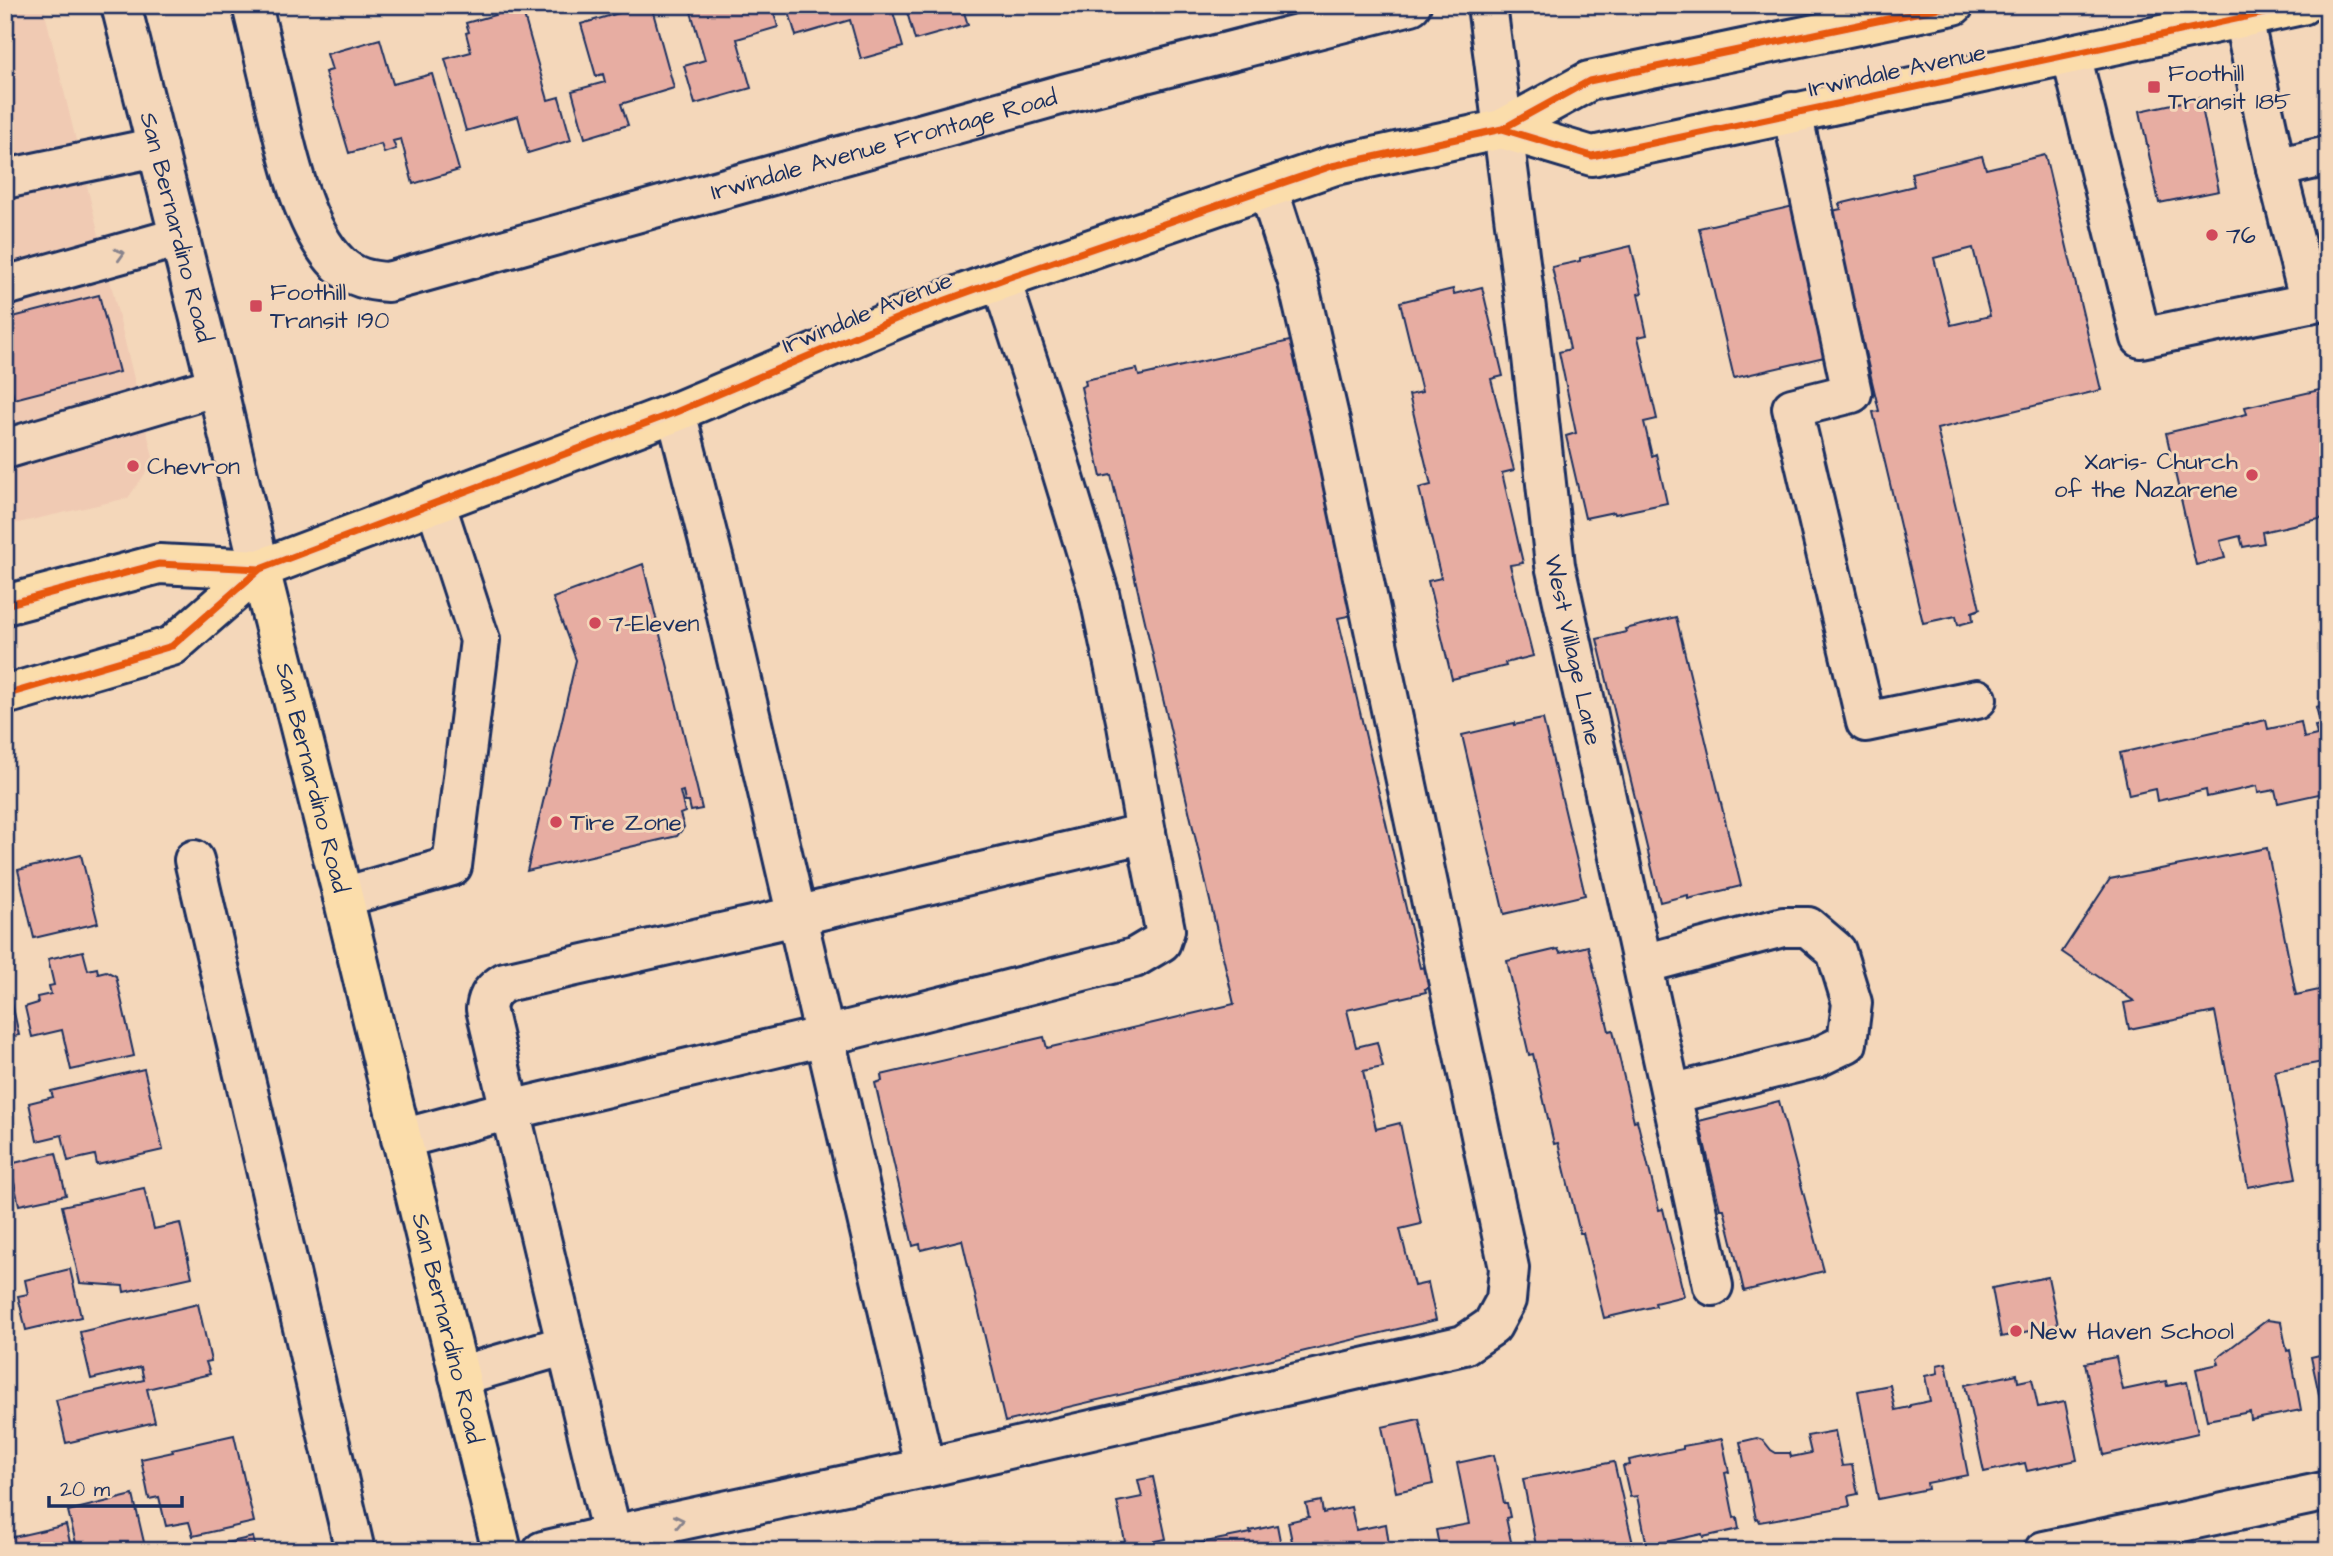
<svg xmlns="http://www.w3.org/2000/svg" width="2333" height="1556" viewBox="0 0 2333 1556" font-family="'Architects Daughter',sans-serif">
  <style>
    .built { fill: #f0cab3 }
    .building { fill: #e7ada2; stroke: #1b2f5e; stroke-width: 2; fill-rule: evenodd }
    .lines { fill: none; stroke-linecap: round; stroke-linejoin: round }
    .minor-casing { stroke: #1b2f5e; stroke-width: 44 }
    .major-casing { stroke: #1b2f5e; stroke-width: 44 }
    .minor { stroke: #f4d7ba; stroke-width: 38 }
    .major { stroke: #fbddab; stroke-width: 38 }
    .cycleway-casing { stroke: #f4d7ba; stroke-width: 11 }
    .cycleway { stroke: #e8590c; stroke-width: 7 }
    .oneway { stroke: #88838c }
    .poi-dot { fill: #d1495b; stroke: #f4d7ba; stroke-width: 2.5 }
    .labels { text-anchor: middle; stroke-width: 6; stroke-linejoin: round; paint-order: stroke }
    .street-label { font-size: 24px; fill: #1b2f5e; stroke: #f4d7ba }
    .poi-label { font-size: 24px; fill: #1b2f5e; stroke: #f4d7ba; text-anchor: start }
  </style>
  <rect width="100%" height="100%" fill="#f4d7ba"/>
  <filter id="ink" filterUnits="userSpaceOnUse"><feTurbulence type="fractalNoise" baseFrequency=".0143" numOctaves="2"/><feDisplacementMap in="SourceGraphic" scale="14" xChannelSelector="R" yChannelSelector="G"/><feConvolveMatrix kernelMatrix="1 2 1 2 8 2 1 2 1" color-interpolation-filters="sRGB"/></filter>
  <g filter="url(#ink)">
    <path class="built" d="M5 5H43L154 461 128 498 5 526Z"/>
    <path class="building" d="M506 5H521L548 100 559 97 571 140 528 153 518 116 466 131 445 59 471 52 466 33 469 32 466 23 498 14 497 8Z
      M632 5H651L674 88 621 104 628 125 585 138 572 91 605 82 603 74 596 76 581 24 619 13 618 9Z
      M689 5H772L778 27 737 39 751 88 695 104 684 66 705 60Z
      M787 5H891L903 47 861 59 850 20 796 36Z
      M905 5H976L963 9 968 25 915 40Z
      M380 39 393 84 432 74 459 170 413 184 401 139 393 141 396 149 384 153 381 144 349 153 325 72 332 70 327 54Z
      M2200 98 2219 191 2159 203 2140 111Z
      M2045 155 2101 390 1937 429 1980 609 1972 612 1973 621 1958 625 1956 616 1923 623 1873 412 1879 411 1832 211 1841 209 1839 204 1914 186 1911 173 1982 156 1986 169ZM1973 248 1990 316 1951 325 1934 258Z
      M1798 205 1833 355 1734 378 1699 228Z
      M1631 246 1642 293 1638 294 1647 335 1638 337 1657 419 1644 422 1652 456 1656 454 1667 503 1615 514 1614 512 1585 518 1566 436 1576 433 1559 352 1570 349 1552 267 1580 261V258Z
      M1482 287 1503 376 1491 379 1514 470 1502 473 1523 563 1510 565 1533 656 1505 663 1506 666 1452 679 1428 581 1441 578 1419 488 1431 485 1409 395 1422 392 1400 302 1453 289 1454 294Z
      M99 295 119 372 14 399 5 364V319Z
      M1294 340 1358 614 1338 618 1420 968 1429 967 1433 987 1425 989 1426 992 1347 1010 1356 1047 1377 1042 1383 1067 1363 1071 1376 1129 1400 1123 1421 1224 1400 1229 1414 1286 1428 1283 1436 1320 1005 1422 962 1240 921 1250 920 1244 913 1246 875 1083 882 1081 881 1075 1044 1037 1047 1048 1234 1004 1111 475 1101 477 1081 387 1086 385 1085 380 1137 369 1139 376Z
      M2328 388V517L2262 532 2264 543 2243 547 2240 536 2220 541 2225 558 2196 565 2166 433 2247 414 2245 407Z
      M643 564 702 809 691 811 689 802H685L683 791 680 792 685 812 680 814 684 827 677 836 527 871 576 660 553 598Z
      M1676 617 1741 886 1688 899V895L1660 902 1597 639 1626 632 1625 629Z
      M2328 704V792L2278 803 2275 790 2258 793 2257 786 2207 797 2206 790 2157 801 2155 789 2129 795 2120 753 2266 720 2268 729 2301 722 2304 738 2317 735 2315 726 2321 725 2316 707Z
      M1543 719 1585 895 1504 914 1462 735 1514 723V725Z
      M2267 848 2296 995 2328 988V1061L2275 1071 2296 1178 2248 1187 2215 1012 2129 1029 2124 1003 2134 1001 2062 952 2110 879Z
      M81 855 98 923 34 938 18 870Z
      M1588 946 1609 1031 1613 1030 1634 1121 1637 1120 1659 1210 1663 1209 1684 1296 1655 1303 1656 1306 1604 1318 1583 1233H1580L1558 1143 1554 1144 1533 1054 1529 1055 1507 961 1558 949 1560 953Z
      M83 951 88 970 97 968 98 973 106 971 116 976 134 1056 71 1070 62 1030 32 1037 25 1007 38 1003 37 997 51 994 49 986 54 985 48 959Z
      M5 971 19 1035 5 1038Z
      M144 1069 163 1150 97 1165 95 1155 68 1161 62 1135 37 1141 29 1103 53 1097 51 1091Z
      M1779 1101 1824 1271 1744 1291 1724 1209H1720L1699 1121Z
      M56 1153 66 1195 19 1205 10 1164Z
      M144 1188 154 1229 180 1223 192 1277 124 1292 123 1286 80 1283 62 1206Z
      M70 1269 81 1317 26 1330 18 1296 28 1294 25 1280Z
      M2048 1277 2058 1325 2001 1337 1992 1288Z
      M198 1304 211 1361 206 1362 210 1374 147 1389 155 1422 66 1443 56 1400 144 1380 141 1367 91 1379 80 1332Z
      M2267 1320 2281 1322 2287 1351 2290 1350 2301 1410 2251 1420 2250 1412 2207 1420 2196 1369 2219 1364 2217 1358Z
      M2328 1353V1407L2322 1408 2311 1357Z
      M2116 1357 2123 1390 2166 1381 2167 1386 2187 1382 2198 1433 2104 1455 2085 1363Z
      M1946 1363 1968 1475 1927 1483 1928 1489 1878 1499 1858 1391 1890 1385 1895 1410 1910 1407V1405L1930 1401 1925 1376 1938 1373 1937 1365Z
      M2017 1374 2018 1382 2032 1379 2038 1407 2065 1402 2077 1460 2027 1471 2025 1463 1984 1472 1965 1385Z
      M1419 1419 1433 1484 1396 1492 1382 1427Z
      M1835 1431 1842 1466 1852 1465 1858 1494 1848 1496 1850 1506 1760 1522 1758 1518 1756 1519 1740 1442 1757 1438 1763 1440 1771 1450 1776 1453H1790L1791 1457 1811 1453 1807 1436Z
      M234 1435 254 1522 193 1536 189 1522 166 1526 159 1497 149 1499 141 1459 173 1452 172 1449Z
      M1722 1439 1729 1472 1725 1473 1734 1518 1737 1517 1739 1529 1703 1537 1702 1534 1647 1546 1637 1496 1630 1497 1623 1466 1630 1465 1629 1460 1683 1449V1446Z
      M1494 1455 1504 1503H1507L1510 1517 1506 1518 1513 1551H1440L1436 1530 1469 1524 1457 1463Z
      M1614 1462 1633 1544 1596 1551H1537L1523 1479Z
      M1153 1477 1166 1539 1126 1547 1117 1502 1142 1497 1138 1480Z
      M133 1495 146 1551H78L68 1511Z
      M1321 1501 1323 1513 1351 1507 1356 1530 1386 1524 1390 1551H1294L1288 1522 1309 1517 1306 1504Z
      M66 1525 72 1551H5V1539Z
      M1277 1525 1282 1551H1186L1185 1546 1251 1533 1250 1531Z
      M253 1537 256 1551H191Z"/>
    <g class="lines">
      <defs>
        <g id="minor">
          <path id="s1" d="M121 5 217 386 260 569"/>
          <path id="s2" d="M252 5C260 40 269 75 277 110 288 157 304 230 339 264 353 278 370 281 388 282L1067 93 1411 5"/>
          <path id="s3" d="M1487 5 1531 348 1555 565 1713 1286"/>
          <path d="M2243 18 2276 168"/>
          <path d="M2071 54 2141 338 2328 299"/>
          <path d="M1792 112 1852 393 1792 408 1866 722 1977 699"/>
          <path d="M5 179 157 147"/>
          <path d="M1001 280 1039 396 1099 593 1127 725 1146 833"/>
          <path d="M5 286 180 237"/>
          <path d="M2310 303 2276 168 2328 156"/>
          <path d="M676 412 718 577 925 1468 1464 1345 1492 1326 1506 1300 1509 1268 1332 430 1298 282 1268 188"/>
          <path d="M5 449 217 386"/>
          <path d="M1146 833 1165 930 1161 942 1134 958 825 1036 510 1110 486 1009C488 995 493 989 505 982L796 916Z"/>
          <path d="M194 860 355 1551"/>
          <path d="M343 897 452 866 480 640 435 502"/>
          <path d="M1643 964 1783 927H1808L1836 951 1852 1003 1847 1043 1816 1058 1671 1094"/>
          <path d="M401 1139 510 1110 612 1535 543 1551"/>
          <path d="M459 1376 566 1345"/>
          <path d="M612 1535 925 1468"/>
          <path d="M2044 1551 2328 1491"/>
        </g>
        <g id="major">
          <path d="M1502 129 1592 156 2302 5"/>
          <path id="s4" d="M260 569 343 897 502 1551"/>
          <path d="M5 605 159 564 260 569"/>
          <path d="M5 695 172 646 260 569 676 412 910 313 1001 280 1332 166 1502 129 1589 81 1954 5"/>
        </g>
      </defs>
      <use href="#minor" class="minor-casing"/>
      <use href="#major" class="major-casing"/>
      <use href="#minor" class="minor"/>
      <use href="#major" class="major"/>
      <defs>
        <path id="cycleway" d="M1502 129 1592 156 2302 5
          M5 605 159 564 260 569
          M5 695 172 646 260 569 676 412 910 313 1001 280 1332 166 1502 129 1589 81 1954 5"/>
      </defs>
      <use href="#cycleway" class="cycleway-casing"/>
      <use href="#cycleway" class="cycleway"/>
    </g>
    <defs><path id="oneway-chevron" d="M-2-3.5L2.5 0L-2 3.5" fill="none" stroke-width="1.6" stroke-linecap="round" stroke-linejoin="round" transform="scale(1.75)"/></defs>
    <g class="oneway">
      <use href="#oneway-chevron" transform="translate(120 254) rotate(-16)"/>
      <use href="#oneway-chevron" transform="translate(679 1521) rotate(-12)"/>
    </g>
  </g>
  <g class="poi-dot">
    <rect x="2147" y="80" width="14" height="14" rx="3.5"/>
    <circle cx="2212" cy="235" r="7"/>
    <rect x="249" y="299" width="14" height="14" rx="3.5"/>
    <circle cx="133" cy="466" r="7"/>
    <circle cx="2252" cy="475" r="7"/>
    <circle cx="595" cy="623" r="7"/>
    <circle cx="556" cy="822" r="7"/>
    <circle cx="2016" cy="1331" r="7"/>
  </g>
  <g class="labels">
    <g class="street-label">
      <text transform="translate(1897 70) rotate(-12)" y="8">Irwindale Avenue</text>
      <text dy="8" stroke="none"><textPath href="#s2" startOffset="844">Irwindale Avenue Frontage Road</textPath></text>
      <text dy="8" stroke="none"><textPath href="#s1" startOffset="229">San Bernardino Road</textPath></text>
      <text transform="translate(867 312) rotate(-22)" y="8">Irwindale Avenue</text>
      <text dy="8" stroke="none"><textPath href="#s3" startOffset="651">West Village Lane</textPath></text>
      <text dy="8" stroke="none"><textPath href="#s4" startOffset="215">San Bernardino Road</textPath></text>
      <text dy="8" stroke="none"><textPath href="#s4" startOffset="782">San Bernardino Road</textPath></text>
    </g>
    <g class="poi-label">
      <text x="2168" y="81">Foothill<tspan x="2168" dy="28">Transit 185</tspan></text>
      <text x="2226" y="243">76</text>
      <text x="270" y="300">Foothill<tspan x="270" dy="28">Transit 190</tspan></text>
      <text x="2238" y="469" text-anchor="end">Xaris- Church<tspan x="2238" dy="28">of the Nazarene</tspan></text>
      <text x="147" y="474">Chevron</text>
      <text x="609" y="631">7-Eleven</text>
      <text x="570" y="830">Tire Zone</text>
      <text x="2030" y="1339">New Haven School</text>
    </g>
  </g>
  <rect width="2333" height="1556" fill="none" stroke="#f4d7ba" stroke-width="28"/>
  <rect x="14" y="14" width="2305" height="1528" fill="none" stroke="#1b2f5e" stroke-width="2.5" filter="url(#ink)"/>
  <path d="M49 1496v10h133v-10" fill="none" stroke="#1b2f5e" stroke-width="3.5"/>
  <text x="60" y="1496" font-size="21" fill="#1b2f5e" stroke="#f4d7ba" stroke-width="5" paint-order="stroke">20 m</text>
</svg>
